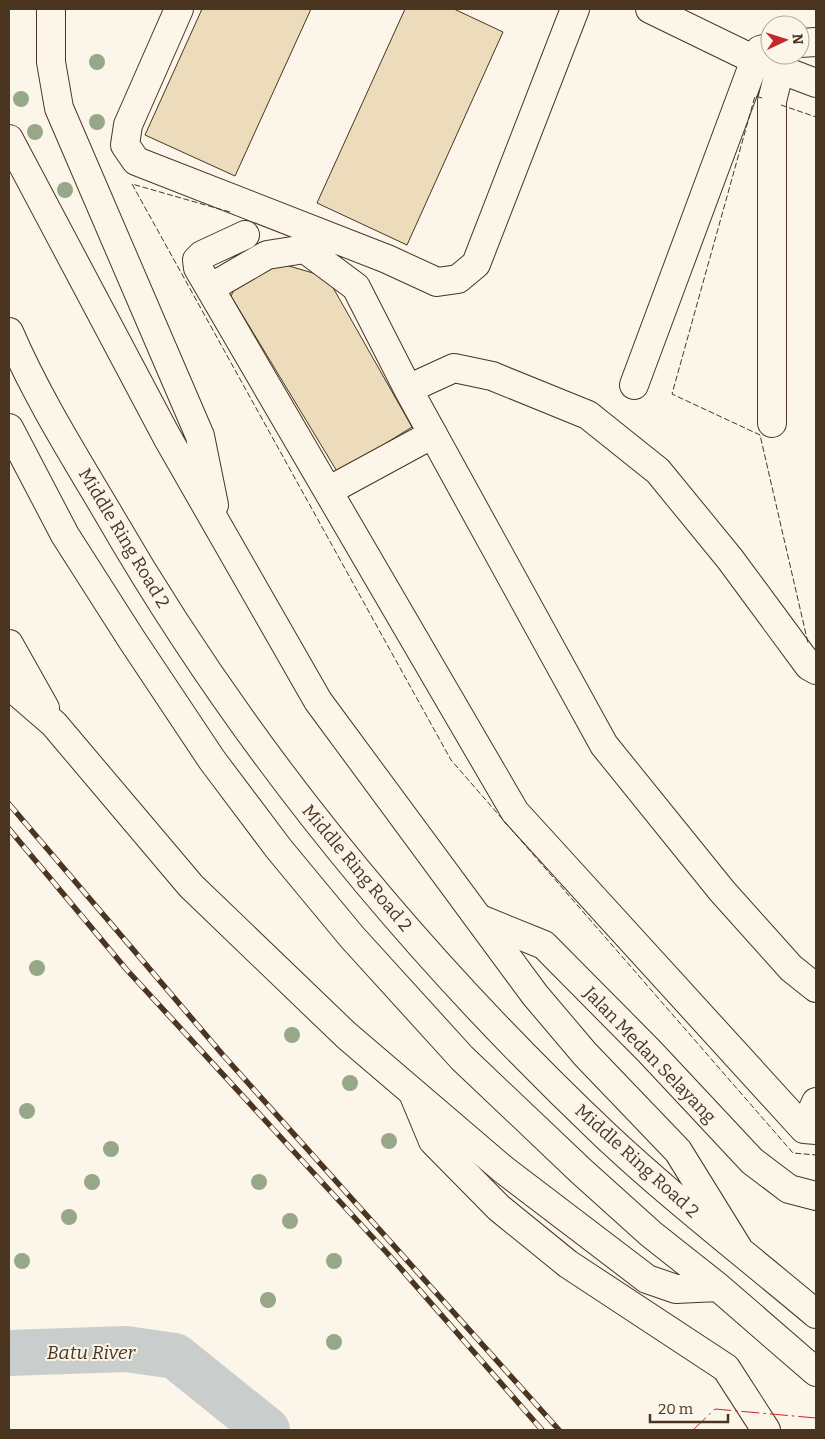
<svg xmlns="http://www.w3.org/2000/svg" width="825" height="1439" viewBox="0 0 825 1439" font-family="Bitter,serif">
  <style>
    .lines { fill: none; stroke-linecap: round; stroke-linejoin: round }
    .river { stroke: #c9cecd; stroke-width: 46 }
    .building { fill: #ecdcbc; stroke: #4a3520 }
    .minor-casing { stroke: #4a3520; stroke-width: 30 }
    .highway-casing { stroke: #4a3520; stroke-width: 30 }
    .minor { stroke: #fbf6e9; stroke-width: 28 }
    .highway { stroke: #fbf6e9; stroke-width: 28 }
    .rail-casing { stroke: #4a3520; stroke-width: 5.5 }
    .rail { stroke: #fbf6e9; stroke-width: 4; stroke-dasharray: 11; stroke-linecap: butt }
    .fence { stroke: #4a3520; stroke-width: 1; stroke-dasharray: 6 2.5; stroke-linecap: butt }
    .power { stroke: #c62828; stroke-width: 1; stroke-dasharray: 18 4 2.5 4; stroke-linecap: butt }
    .tree { fill: #96a887 }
    .labels { text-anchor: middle; stroke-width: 4; stroke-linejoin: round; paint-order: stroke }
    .street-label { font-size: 18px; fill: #4a3520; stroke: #fbf6e9 }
    .water-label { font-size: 19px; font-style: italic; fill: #4a3520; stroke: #fbf6e9 }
  </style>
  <rect width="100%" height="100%" fill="#fbf6e9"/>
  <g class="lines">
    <path class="river" d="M9 1353 126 1349 175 1356 267 1430"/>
  </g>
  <path class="building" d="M202 9H311L235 176 145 135Z
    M405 9H454L503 32 407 245 317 203Z
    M275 262 327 277 412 427 338 473 231 296 239 279Z"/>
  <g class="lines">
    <defs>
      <path id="minor" d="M179 9 128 125 125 145 136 161 387 259 437 282 458 279 476 264 575 9
        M650 9 755 60 816 83
        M800 43 816 42
        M245 235 202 255 197 260 198 268 515 812 804 1129 816 1130
        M210 288 267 255 305 249 356 287 408 389 604 745 722 891 791 968 816 988
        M634 385 755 60 760 50 770 47
        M408 389 454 368 492 376 588 415 658 471 730 559 809 666 816 670
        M772 423V101L780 69
        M328 491 433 434
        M480 919 544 945 650 1052 752 1161 789 1189 816 1196
        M413 1093 433 1141 499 1208 568 1264 726 1368 766 1430
        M804 1129 816 1102"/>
      <path id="highway" d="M51 9V62L59 108 200 436 214 505
        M9 139 167 437 318 701 535 995 585 1054 678 1151 738 1248
        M9 332C36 395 73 454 108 513 241 744 412 952 605 1135 672 1198 746 1255 816 1314
        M9 428 65 535 132 640 212 760 279 849 352 937 462 1058 581 1171 651 1234 718 1287 816 1372
        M9 644 45 708
        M9 685 54 724 191 886 346 1035 504 1170 647 1279 676 1289 718 1287"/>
    </defs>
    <use href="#minor" class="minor-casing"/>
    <use href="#highway" class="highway-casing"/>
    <use href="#minor" class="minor"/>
    <use href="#highway" class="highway"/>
    <defs>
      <path id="rail" d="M9 804 223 1055 559 1430
        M9 829 126 969 388 1254 542 1430"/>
    </defs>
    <use href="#rail" class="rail-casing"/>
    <use href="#rail" class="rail"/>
    <path class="fence" d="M762 98 755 96 672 394 760 435 808 643
      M781 105 816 117
      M230 212 132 184 451 760 793 1153 816 1155"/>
    <path class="power" d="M693 1430 715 1409 816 1418"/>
  </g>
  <g class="tree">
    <circle cx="97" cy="62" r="8"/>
    <circle cx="21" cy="99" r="8"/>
    <circle cx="97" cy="122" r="8"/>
    <circle cx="35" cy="132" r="8"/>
    <circle cx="65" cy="190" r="8"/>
    <circle cx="37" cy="968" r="8"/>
    <circle cx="292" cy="1035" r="8"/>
    <circle cx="350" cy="1083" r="8"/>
    <circle cx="27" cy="1111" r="8"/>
    <circle cx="389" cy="1141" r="8"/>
    <circle cx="111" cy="1149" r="8"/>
    <circle cx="92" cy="1182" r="8"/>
    <circle cx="259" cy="1182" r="8"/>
    <circle cx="69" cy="1217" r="8"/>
    <circle cx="290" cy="1221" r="8"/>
    <circle cx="22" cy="1261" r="8"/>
    <circle cx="334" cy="1261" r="8"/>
    <circle cx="268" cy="1300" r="8"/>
    <circle cx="334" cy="1342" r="8"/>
  </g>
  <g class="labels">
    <g class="street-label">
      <text transform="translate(124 538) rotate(59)" y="6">Middle Ring Road 2</text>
      <text transform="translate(357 868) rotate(50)" y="6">Middle Ring Road 2</text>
      <text transform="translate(650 1055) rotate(46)" y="6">Jalan Medan Selayang</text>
      <text transform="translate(637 1161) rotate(42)" y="6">Middle Ring Road 2</text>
    </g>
    <g class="water-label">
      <text x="91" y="1359">Batu River</text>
    </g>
  </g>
  <rect width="825" height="1439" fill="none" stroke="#4a3520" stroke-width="20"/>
  <g transform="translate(785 40) rotate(86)"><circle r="24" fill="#fbf6e9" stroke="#b4a999"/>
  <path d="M0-4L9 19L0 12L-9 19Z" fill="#c62828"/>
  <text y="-8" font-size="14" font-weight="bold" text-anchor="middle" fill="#4a3520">N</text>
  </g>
  <path d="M650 1414v8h78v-8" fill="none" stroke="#4a3520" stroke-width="2.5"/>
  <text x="658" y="1414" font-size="15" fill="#4a3520" stroke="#fbf6e9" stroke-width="4" paint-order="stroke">20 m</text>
</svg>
